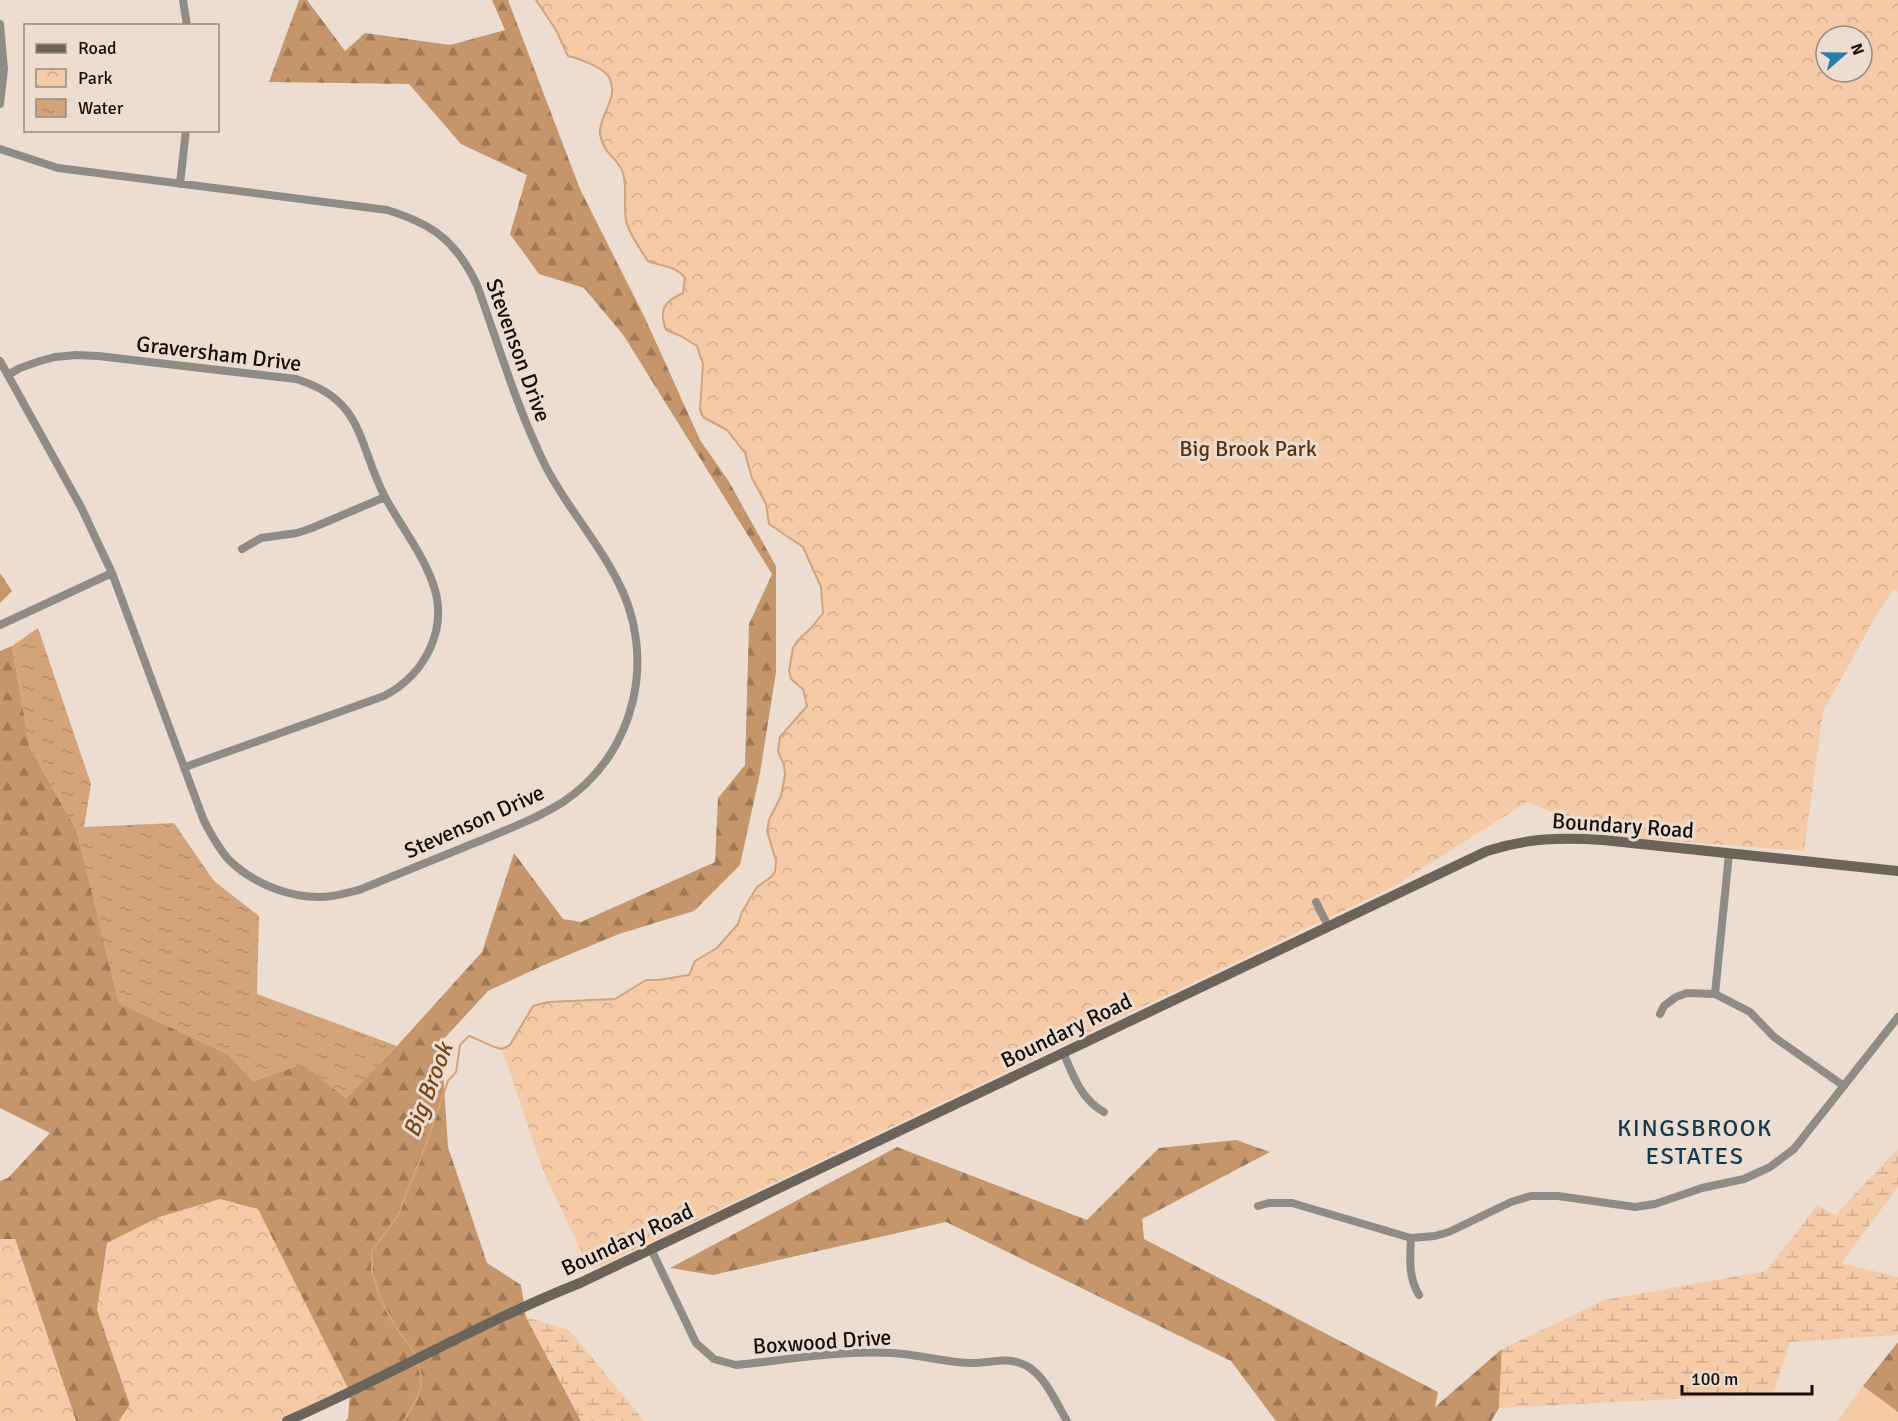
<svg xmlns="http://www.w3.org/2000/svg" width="1898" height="1421" viewBox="0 0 1898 1421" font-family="Signika,sans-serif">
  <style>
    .grass { fill: #f4caa7 }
    .forest { fill: url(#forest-firs) }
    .wetland { fill: url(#wetland-marsh) }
    .park { fill: url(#park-crowns); fill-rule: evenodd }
    .water { fill: url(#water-ripples) }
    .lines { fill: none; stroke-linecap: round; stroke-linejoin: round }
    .stream { stroke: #d3a37a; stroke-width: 2 }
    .street { stroke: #918b86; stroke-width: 8 }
    .secondary { stroke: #6c635b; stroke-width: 10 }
    .labels { text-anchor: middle; stroke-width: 6; stroke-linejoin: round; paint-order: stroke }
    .street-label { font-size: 22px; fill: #140f0b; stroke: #edddd1 }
    .park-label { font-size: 22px; fill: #553414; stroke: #edddd1 }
    .water-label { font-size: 24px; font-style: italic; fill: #764718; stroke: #edddd1 }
    .neighbourhood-label { font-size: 24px; letter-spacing: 1.5px; fill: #113950; stroke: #edddd1 }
  </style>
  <defs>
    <pattern id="forest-firs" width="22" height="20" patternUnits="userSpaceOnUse" patternTransform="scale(1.5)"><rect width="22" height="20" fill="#c5956c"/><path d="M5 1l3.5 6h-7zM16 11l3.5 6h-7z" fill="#9f7857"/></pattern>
    <pattern id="wetland-marsh" width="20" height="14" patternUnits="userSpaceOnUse" patternTransform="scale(1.5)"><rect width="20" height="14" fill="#f4caa7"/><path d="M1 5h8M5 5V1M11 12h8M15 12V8" fill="none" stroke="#d0ac8e"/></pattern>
    <pattern id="park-crowns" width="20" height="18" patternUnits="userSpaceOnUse" patternTransform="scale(1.5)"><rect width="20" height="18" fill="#f4caa7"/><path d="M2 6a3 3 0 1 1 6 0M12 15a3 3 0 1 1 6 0" fill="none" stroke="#d0ac8e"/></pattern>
    <pattern id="water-ripples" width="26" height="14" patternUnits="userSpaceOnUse" patternTransform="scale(1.5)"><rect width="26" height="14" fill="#d3a37a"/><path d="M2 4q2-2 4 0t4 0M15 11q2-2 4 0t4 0" fill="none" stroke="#b48b68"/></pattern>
  </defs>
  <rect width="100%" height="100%" fill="#edddd1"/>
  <path class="grass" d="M1863 1386 1898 1412V1421H1837Z"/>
  <path class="forest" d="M299 0H307L345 51 365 33 450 45 505 30 492 0H508L580 189 645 318 700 440 728 480 776 566V672L760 773 740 865 694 911 619 934 544 965 488 991 441 1042 448 1147 487 1263 521 1285 526 1317 581 1421H345L348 1418 350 1392 97 1309 130 1405 119 1421H76L15 1239H0V1181L8 1178 50 1133 0 1108V651L12 646 30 748 77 831 119 1003 228 1054 253 1081 303 1064 346 1098 397 1046 482 952 514 853 563 919 581 922 715 862 718 798 745 765 749 624 772 574 624 336 584 288 539 274 510 234 527 175 461 144 409 84 269 82Z
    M0 573 12 591 0 603Z
    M1236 1140 1270 1152 1142 1219 1144 1239 1438 1392 1435 1407 1502 1349 1499 1408 1491 1421H1276L1231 1361 946 1222 713 1275 670 1268 897 1147 1087 1220 1159 1148Z
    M1898 1342V1412L1863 1386Z"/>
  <path class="wetland" d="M1898 1149V1187L1841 1263 1898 1277V1335L1790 1342 1773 1394 1499 1408 1502 1349 1605 1300 1766 1271 1818 1205 1835 1215Z
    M526 1317 569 1330 644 1421H581Z"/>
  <path class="park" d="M536 0H1898V592L1894 589 1875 617 1823 712 1804 851 1609 836 1527 802 1393 887 594 1269 588 1266 544 1173 502 1049 510 1045 533 1006 548 1002 615 999 646 980H658L689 975 695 961 717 948 738 925 742 912 757 887 771 877 775 872 776 861 767 831 769 820 781 796 785 775 784 765 778 751 780 737 807 706 803 689 791 679 789 671 793 648 798 640 811 628 823 613 821 587 803 547 769 524 766 504 752 478 744 453 727 430 703 417 700 410 703 364 697 347 681 336 666 330C659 310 663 302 683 293L685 278C675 265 662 267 648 261 641 249 631 237 627 224 621 209 628 190 623 173 619 158 603 155 600 134 598 116 620 99 609 77 604 68 578 58 568 56L556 30ZM1826 36H1862V72H1826Z
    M220 1199 258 1209 350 1392 283 1421H119L130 1405 97 1309 107 1243 159 1217Z
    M0 1239H15L76 1421H0Z"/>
  <path class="water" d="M38 628 91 784 84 827 174 823 214 881 259 916 257 994 397 1046 346 1098 303 1064 253 1081 228 1054 119 1003 77 831 30 748 12 646Z"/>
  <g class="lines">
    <path class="stream" d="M415 1356 411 1347 395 1326 380 1298 372 1272V1251L398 1215 425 1147 448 1081 456 1072 460 1045 469 1036C481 1040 489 1047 502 1049L510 1045 533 1006 548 1002 615 999 646 980H658L689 975 695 961 717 948 738 924 742 912 757 887 771 877 775 872 776 861 767 831 769 820 781 796 785 775 784 765 778 751 780 737 807 706 803 689 791 679 789 671 793 648 798 640 811 628 823 613 821 587 803 547 769 524 766 504 752 478 745 453 727 430 703 417 700 410 703 364 697 346 681 336 666 330C659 310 663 302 683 293L685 278C675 265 662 267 648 261 641 250 631 237 627 224 622 209 628 190 623 173 619 158 603 155 600 134 598 116 620 99 609 77 604 68 578 58 568 56L556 30 536 0
      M404 1421C416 1399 427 1389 418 1364"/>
    <path class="street" d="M183 0 187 26
      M0 24 4 69 0 104
      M0 149 58 168 387 210C433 224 456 241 477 285 499 346 517 409 546 467 566 506 596 539 616 578 658 654 637 753 563 802 536 819 506 830 477 842 437 858 398 874 359 890 350 892 341 895 332 896 295 901 255 885 229 860 218 848 211 834 204 821L112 573 81 507 0 361
      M180 184 186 130
      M8 375 20 368 40 361 55 357 76 355 98 356 296 379C365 400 357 443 385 497 400 525 421 551 432 581 450 627 426 674 384 696L185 767
      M242 549 261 538 297 533 312 528 385 497
      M0 625 112 573
      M1316 902 1328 926
      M1715 994 1729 854
      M1660 1014 1664 1006 1676 997 1687 993 1715 994 1750 1012 1774 1037 1844 1086
      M1063 1052C1073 1075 1081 1100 1104 1112
      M1258 1206 1269 1203H1292L1411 1238 1435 1236 1449 1232 1511 1202 1531 1196H1558L1635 1207 1655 1204 1702 1188 1744 1179 1770 1167 1794 1149 1898 1017
      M1411 1238C1410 1257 1408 1277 1419 1295
      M651 1249 696 1343 714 1359 736 1365C787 1360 840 1350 891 1353 917 1354 943 1362 969 1363 990 1364 1006 1355 1027 1366 1046 1377 1056 1403 1067 1421"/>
    <path class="secondary" d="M287 1421C386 1378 479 1323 580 1283L1487 851C1528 838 1561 837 1603 840L1898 871"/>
  </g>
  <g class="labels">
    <g class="street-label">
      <text transform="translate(519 350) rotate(70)" y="8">Stevenson Drive</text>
      <text transform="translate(219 353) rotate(7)" y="8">Graversham Drive</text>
      <text transform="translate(474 821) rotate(-24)" y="8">Stevenson Drive</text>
      <text transform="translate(1623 825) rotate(4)" y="8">Boundary Road</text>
      <text transform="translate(1066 1030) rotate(-26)" y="8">Boundary Road</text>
      <text transform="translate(627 1239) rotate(-25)" y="8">Boundary Road</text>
      <text transform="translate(822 1341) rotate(-4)" y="8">Boxwood Drive</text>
    </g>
    <g class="park-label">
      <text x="1248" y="456">Big Brook Park</text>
    </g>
    <g class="water-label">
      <text transform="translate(428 1090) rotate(-69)" y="8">Big Brook</text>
    </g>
    <g class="neighbourhood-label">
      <text x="1695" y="1136">KINGSBROOK<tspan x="1695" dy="28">ESTATES</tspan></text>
    </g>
  </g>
  <rect x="24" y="24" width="195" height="108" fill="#edddd1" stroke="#968b82" stroke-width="1.5"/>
  <rect x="36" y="44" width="30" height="9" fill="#6c635b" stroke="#968b82" stroke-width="1.5"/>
  <text x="78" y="54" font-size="18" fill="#140f0b">Road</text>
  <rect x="36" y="69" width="30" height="18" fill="url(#park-crowns)" stroke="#968b82" stroke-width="1.5"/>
  <text x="78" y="84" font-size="18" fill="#140f0b">Park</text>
  <rect x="36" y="99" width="30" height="18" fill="url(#water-ripples)" stroke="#968b82" stroke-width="1.5"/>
  <text x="78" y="114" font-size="18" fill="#140f0b">Water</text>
  <g transform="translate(1844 54) rotate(70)"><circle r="28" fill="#edddd1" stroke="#968b82" stroke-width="1.5"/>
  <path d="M0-4.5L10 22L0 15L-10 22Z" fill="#277cac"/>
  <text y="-9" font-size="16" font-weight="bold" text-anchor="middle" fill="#140f0b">N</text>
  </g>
  <path d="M1682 1385v9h130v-9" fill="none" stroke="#140f0b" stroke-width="3"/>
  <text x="1691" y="1385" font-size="18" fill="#140f0b" stroke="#edddd1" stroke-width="4.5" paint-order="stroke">100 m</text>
</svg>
